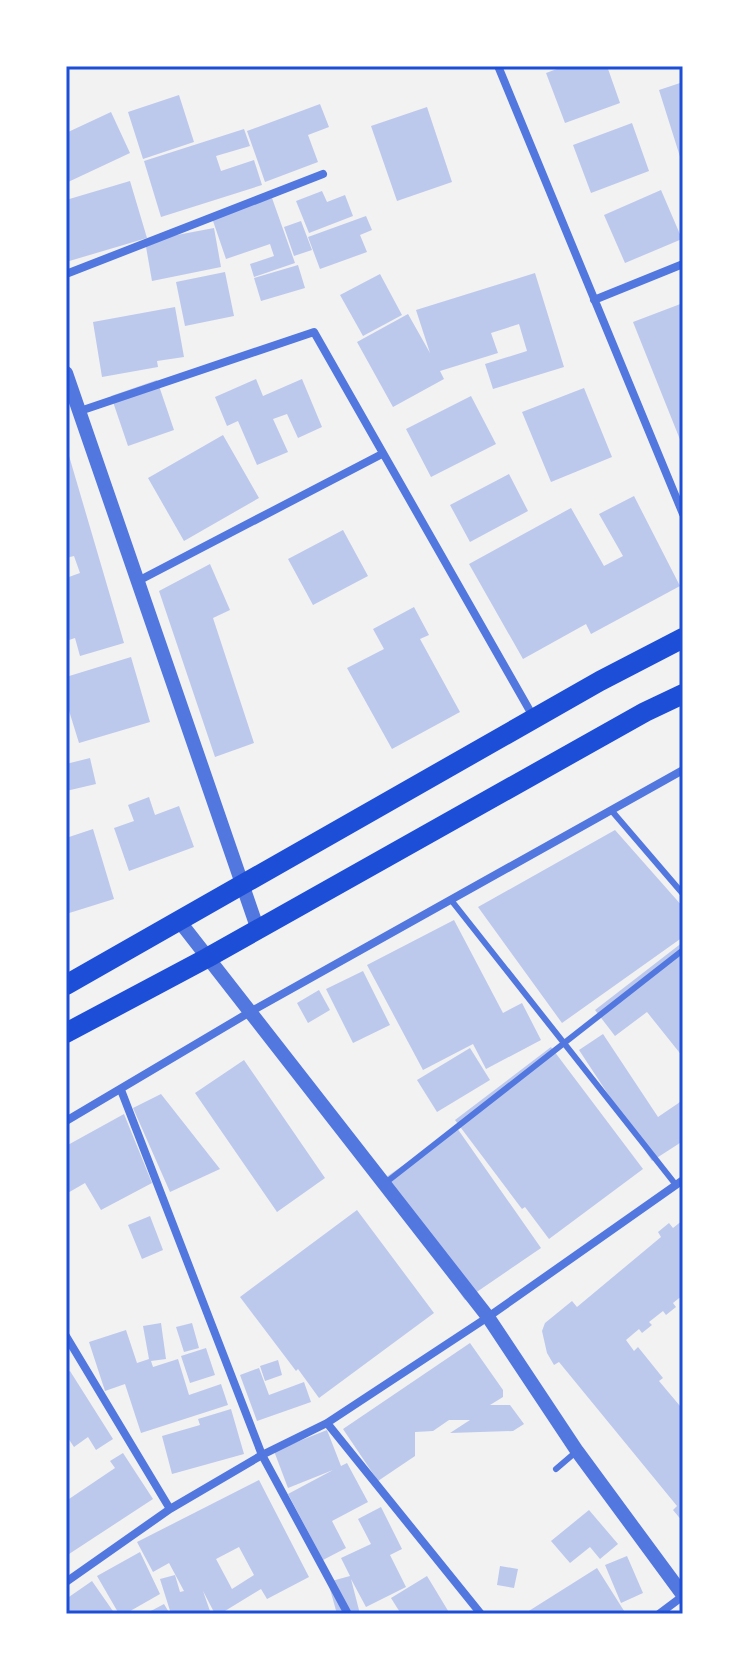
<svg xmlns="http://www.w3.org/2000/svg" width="749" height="1680" viewBox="0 0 749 1680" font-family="Ubuntu,sans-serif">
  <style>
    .building { fill: #bdc9ec; fill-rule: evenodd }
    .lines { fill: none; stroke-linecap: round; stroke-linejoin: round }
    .service { stroke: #5277de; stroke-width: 6 }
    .minor { stroke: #5277de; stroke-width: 8 }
    .tertiary { stroke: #5277de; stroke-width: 14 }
    .primary { stroke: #1d4ed8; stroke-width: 20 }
    .neatline { fill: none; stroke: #1d4ed8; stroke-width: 3 }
  </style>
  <rect width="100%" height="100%" fill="#f2f2f2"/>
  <path class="building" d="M565 66H607L620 103 565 123 546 73Z
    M683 82V163H682L659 90Z
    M179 95 194 142 143 159 128 112Z
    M320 104 329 127 308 135 318 162 265 182 247 131Z
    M427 107 452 182 397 201 371 126Z
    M111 112 130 153 66 183V133Z
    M632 123 649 171 591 193 573 145Z
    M244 129 250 146 216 156 221 171 254 160 262 185 161 217 144 161Z
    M130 181 147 238 66 262V200Z
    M661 190 682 239 625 263 604 215Z
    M322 191 327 202 345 195 353 216 309 233 296 201Z
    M272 198 295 263 254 277 250 264 274 256 270 244 226 259 212 218Z
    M366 216 372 230 360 235 367 252 320 269 308 237Z
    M301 221 312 250 294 256 284 227Z
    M214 228 221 267 152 281 145 241Z
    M298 265 305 288 261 301 254 278Z
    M225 272 234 316 185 326 176 282Z
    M535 273 564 367 493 389 485 364 527 351 519 324 491 333 498 353 440 371 444 379 393 407 357 342 408 314 430 353 416 310Z
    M380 274 402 315 363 336 340 295Z
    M683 303V447L633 322Z
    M175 307 184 357 157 361 158 367 102 377 93 322Z
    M256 379 263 396 302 379 322 427 298 438 287 414 273 419 288 452 257 465 238 421 227 426 215 397Z
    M157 380 174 430 128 446 111 396Z
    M584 388 612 457 551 482 522 412Z
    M471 396 496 444 431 477 406 429Z
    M223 435 259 498 184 541 148 478Z
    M67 449 124 643 80 656 75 638 66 641V578L80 573 74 556 66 558Z
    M509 474 528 511 470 542 450 505Z
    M634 496 680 586 591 634 586 624 523 659 469 564 571 508 604 566 623 556 599 514Z
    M343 530 368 576 313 605 288 559Z
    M210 564 230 610 213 618 254 743 215 757 159 591Z
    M414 607 429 635 420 639 460 712 392 749 347 668 384 649 373 629Z
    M131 657 150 722 79 743 66 701V677Z
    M90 758 96 784 66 791V764Z
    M149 797 155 815 179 806 194 847 129 871 114 828 134 821 128 805Z
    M93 829 114 899 66 914V838Z
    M615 830 683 907V937L562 1023 478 907Z
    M454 920 503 1013 522 1003 541 1040 486 1069 473 1044 423 1070 367 965Z
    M683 942V1057L647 1012 615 1036 595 1010Z
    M363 971 390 1025 353 1043 326 989Z
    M319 990 330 1010 308 1023 297 1003Z
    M603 1034 658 1117 683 1100V1141L652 1161 579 1050Z
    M551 1047 643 1169 549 1239 525 1207 522 1209 455 1120Z
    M470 1048 490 1080 437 1112 417 1080Z
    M244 1060 325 1178 277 1212 195 1093Z
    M161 1094 220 1169 170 1192 133 1108Z
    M124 1114 152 1183 101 1210 85 1183 66 1194V1146Z
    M457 1128 541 1248 465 1300 382 1180Z
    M357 1210 434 1313 319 1398 298 1369 296 1371 240 1297Z
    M150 1216 163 1250 142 1259 128 1225Z
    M683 1220V1295L673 1303 676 1307 666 1315 663 1311 649 1322 652 1325 642 1333 639 1329 626 1340 634 1351 638 1347 663 1378 659 1381 680 1406 683 1403V1522L673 1510 677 1506 559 1362 554 1365 547 1353 542 1331 545 1323 572 1301 577 1307 661 1237 658 1232 669 1223 673 1228Z
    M161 1323 166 1359 151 1361 153 1367 178 1359 189 1395 221 1384 228 1405 141 1433 125 1384 105 1391 89 1342 126 1330 137 1363 149 1359 143 1326Z
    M192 1323 199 1348 184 1352 176 1327Z
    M470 1343 503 1390V1397L490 1405H510L524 1424 513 1431 450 1433 470 1420H449L433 1431 415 1432V1456L378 1481 343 1429Z
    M206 1348 215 1375 190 1383 181 1356Z
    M278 1360 282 1375 265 1381 260 1366Z
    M259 1368 269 1395 304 1382 311 1402 257 1421 240 1375Z
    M70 1371 113 1439 96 1450 88 1437 74 1447 66 1435V1374Z
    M231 1409 244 1454 172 1474 162 1436 200 1425 198 1419Z
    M327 1430 341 1466 347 1463 368 1502 332 1521 346 1548 323 1560 288 1494 333 1470 288 1488 274 1451Z
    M123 1453 153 1499 66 1556V1501L115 1468 110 1461Z
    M259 1480 309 1577 267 1599 261 1589 220 1614H215L203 1591 211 1614H171L160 1579 175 1575 180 1592 184 1591 169 1563 153 1572 137 1542ZM239 1547 254 1575 232 1589 216 1559Z
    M381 1507 402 1549 390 1555 406 1587 366 1607 351 1579 360 1614H337L328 1582 350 1576 341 1558 371 1544 358 1519Z
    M589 1510 618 1544 600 1559 590 1547 570 1563 551 1541Z
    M140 1552 160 1594 125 1614H119L97 1576Z
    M627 1556 643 1593 621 1603 605 1565Z
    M500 1566 518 1569 514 1588 497 1585Z
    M597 1568 626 1614H524Z
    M427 1576 450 1614H401L391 1598Z
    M92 1581 115 1614H66V1599Z
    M164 1604 170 1614H151L149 1612Z"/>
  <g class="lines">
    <path class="service" d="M611 810 683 894
      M451 900 676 1185
      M384 1184 683 950
      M556 1469 577 1451"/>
    <path class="minor" d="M498 66 683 514
      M66 274 323 174
      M594 300 683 264
      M80 411 314 332 534 718
      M138 581 382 454
      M121 1090 262 1455 348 1614
      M66 1121 250 1012 683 770
      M66 1336 170 1509
      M327 1423 481 1614
      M66 1582 170 1509 262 1455 327 1423 488 1317 683 1180
      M659 1614 683 1596"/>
    <path class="tertiary" d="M66 373 258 930
      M180 922 488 1317 577 1451 683 1595"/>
    <path class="primary" d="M66 985 600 681 683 638
      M66 1033 207 958 645 712 683 694"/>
  </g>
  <rect width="749" height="1680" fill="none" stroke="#ffffff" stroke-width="136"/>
  <rect x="68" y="68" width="613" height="1544" class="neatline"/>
</svg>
